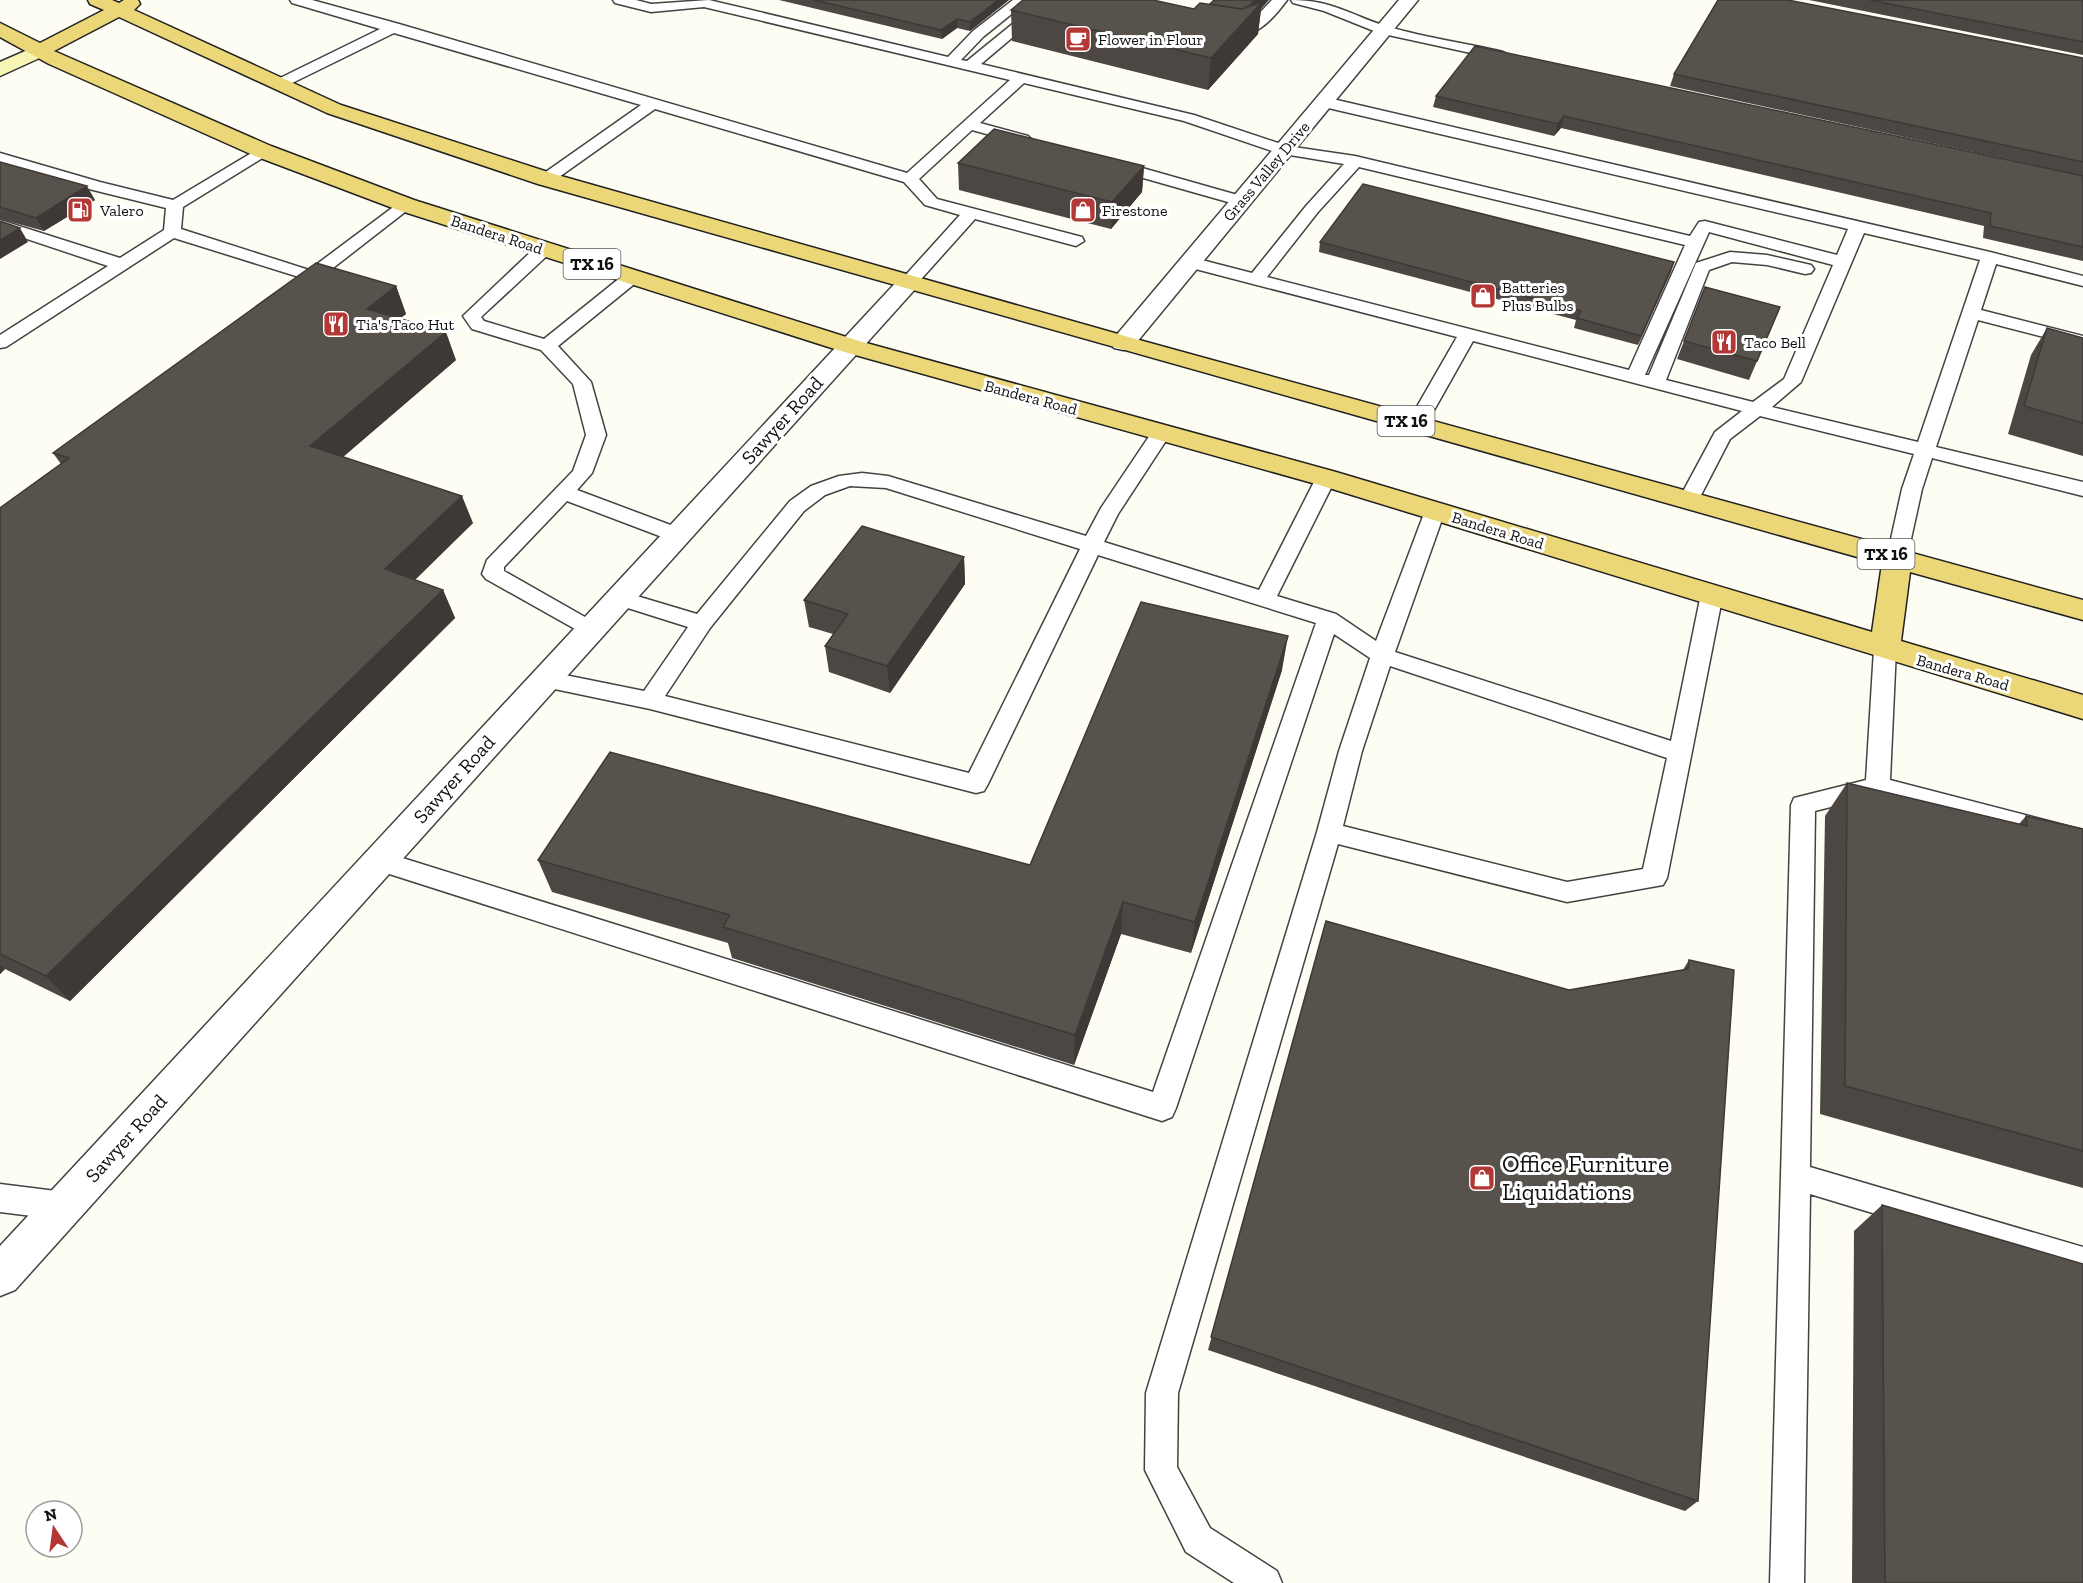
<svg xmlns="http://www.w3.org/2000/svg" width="2083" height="1583" viewBox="0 0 2083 1583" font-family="'Zilla Slab',serif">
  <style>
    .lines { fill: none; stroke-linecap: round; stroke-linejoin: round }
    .lane-casing { stroke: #434343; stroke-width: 3 }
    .street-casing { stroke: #434343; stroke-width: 3 }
    .secondary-casing { stroke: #323232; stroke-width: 3 }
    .primary-casing { stroke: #212121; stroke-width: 3 }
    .lane { fill: #fff; fill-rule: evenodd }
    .street { fill: #fff; fill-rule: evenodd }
    .secondary { fill: #f7f5b6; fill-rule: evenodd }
    .primary { fill: #ebd777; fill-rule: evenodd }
    .wall { fill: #4c4742 }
    .shaded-wall { fill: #3e3936 }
    .building { fill: #58524d; stroke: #3e3936; stroke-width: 1.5 }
    .labels { text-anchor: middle; stroke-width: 6; stroke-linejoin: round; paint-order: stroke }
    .far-poi-label { font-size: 16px; fill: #101010; stroke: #fff; text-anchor: start }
    .far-street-label { font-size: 16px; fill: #101010; stroke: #fff }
    .shield { fill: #fff; stroke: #585858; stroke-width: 1.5 }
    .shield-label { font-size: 18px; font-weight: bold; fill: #101010 }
    .street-label { font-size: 20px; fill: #101010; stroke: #fff }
    .near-poi-label { font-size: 24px; fill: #101010; stroke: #fff; text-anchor: start }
  </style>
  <rect width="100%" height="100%" fill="#fefdf4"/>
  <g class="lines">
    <defs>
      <path id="lane" d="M290 0H312L399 24 907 173 1010 80 704 7 651 12 615 3 613 0H636L651 4 709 0 948 57 973 31 1013 0H1029L983 37 961 60 967 61 1042 0H1057L981 64 1194 115 1287 146 1355 156 1690 236 1699 222 1705 221 1837 255 1848 229 1324 107 1316 102 1324 97 1990 252 2083 276V286L1996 264 1981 310 2083 336V347L1978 320 1936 447 2083 482V496L1932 458 1922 489 1907 557 1904 562 1897 564 1890 562 1887 557 1902 489 1914 454 1760 416 1730 439 1699 499 1696 504 1689 506 1682 504 1679 499 1715 432 1742 411 1473 341 1424 428H1410L1407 424 1457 337 1184 266 1181 262 1184 258 1190 257 1252 273 1306 206 1344 164 1278 153 1184 121 1024 83 980 123 1028 136 1031 139 1028 142 1023 144 972 130 919 179 937 199 1082 237 1084 241 1076 246 975 219 915 286H903L900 282 903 278 960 215 925 205 904 182 655 109 552 182H540L538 179 540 176 641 105 394 33 284 87H274L272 84 274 81 380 29 292 3ZM1359 167 1685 245 1629 370 1267 277 1318 212ZM1709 232 1833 265 1784 379 1753 402 1666 380 1709 270 1732 262 1767 265 1805 274 1811 273 1814 269 1811 265 1767 255 1730 252 1696 263 1649 375H1645ZM1864 233 1980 260 1918 442 1772 407 1801 382Z
        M1272 0H1287C1273 19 1253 42 1227 36L1225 33 1227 30 1239 29 1248 25Z
        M1291 0C1334 0 1351 16 1389 27 1426 38 1465 43 1503 52L1510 56 1503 60 1379 33 1324 11 1293 3Z
        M263 146 269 148 271 151 269 154 183 207 181 229 309 270 400 202H412L414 205 306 289H294L291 285 299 277 174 238 6 347 0 348V335L108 266 0 230V220L120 258 164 230 166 208 89 189 0 163V153L100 182 173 200Z
        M1114 160 1248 198 1250 201 1242 206 1108 168 1106 165 1108 162Z
        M544 244 550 245 552 249 550 253 481 317 484 321 544 339 626 273H638L641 277 638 281 558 346 591 382 606 435 592 473 577 490 684 530 687 535 684 540 677 542 670 540 567 501 504 567V571L599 625 602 630 599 635 591 638 486 579 482 574 487 560 573 471 586 435 573 384 541 350 472 329 463 316 538 245Z
        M1161 427 1168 429 1171 433 1118 514 1104 542 1259 590 1316 478 1319 473 1326 472 1333 473 1336 478 1277 596 1336 614 1376 641 1425 511 1428 506 1435 504 1442 506 1445 511 1395 652 1671 741 1701 594 1704 589 1712 587 1720 589 1723 594 1667 878 1663 885 1567 902 1338 844 1178 1393 1177 1467 1210 1528 1277 1571 1282 1583H1234L1186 1552 1145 1470 1146 1393 1317 832 1339 751 1370 658 1334 634 1176 1108 1172 1117 1162 1121 380 871 371 868 368 861 371 854 380 851 1153 1092 1316 623 1098 555 988 784 984 791 976 793 650 709 545 687 537 685 534 679 537 673 545 671 644 691 688 627 612 603 609 598 612 593 620 591 697 614 790 501 811 486 839 476 862 473 888 476 1086 536 1101 508 1154 429ZM850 486 886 488 1080 549 969 773 665 696 710 628 804 511 825 495ZM1390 666 1667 758 1643 869 1567 882 1343 826 1362 751Z
        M1885 641 1893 643 1896 649 1890 780 2083 830V850L1878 795 1815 811 1810 1167 2083 1247V1277L1810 1194 1804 1583H1770L1791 805 1794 798 1866 780 1874 649 1877 643Z
        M0 1184 64 1192 74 1196 79 1206 74 1216 64 1220 0 1212Z"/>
      <path id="street" d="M1399 0H1418L1132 348 1123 350 1114 348 1111 343 1114 338Z
        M909 275 917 277 921 282 917 287 15 1290 0 1296V1246L901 277Z"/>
      <path id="secondary" d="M39 45 46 47 49 51 46 55 0 76V62Z"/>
      <path id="primary" d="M88 0H112L119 3 124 0H138L140 4 134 10 341 105 554 174 1132 338 2083 600V620L1910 572 1901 641 2083 695V719L1316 484 841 351 398 210 255 156 49 64 0 37V23L40 43 104 10 90 4ZM119 17 327 113 538 184 1882 564 1872 632 1336 472 859 341 414 200 271 146 54 51Z"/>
    </defs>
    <use href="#lane" class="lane-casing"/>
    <use href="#street" class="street-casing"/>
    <use href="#secondary" class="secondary-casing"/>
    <use href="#primary" class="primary-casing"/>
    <use href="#lane" class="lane"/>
    <use href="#street" class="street"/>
    <use href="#secondary" class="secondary"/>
    <use href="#primary" class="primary"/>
  </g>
  <path class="wall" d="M779 0H1009L970 31 957 28 942 39Z
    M1809 0H2083V55Z
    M1210 4 1261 9 1258 34 1208 90 1012 41 1011 10 1194 9Z
    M2083 58V176L1670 86 1674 74Z
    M1436 96 2083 176V261L1983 238 1984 226 1561 128 1554 136 1433 107Z
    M0 162 95 200 44 231 0 219Z
    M958 163 1144 166 1142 192 1111 229 959 190Z
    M1320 242 1674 262 1638 345 1574 328 1576 320 1319 252Z
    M396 286 406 314 400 318 456 360 343 457 473 523 415 580 443 590 455 618 70 1001 5 969 0 974V508L61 464 53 453Z
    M1705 287 1780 307 1749 380 1677 359Z
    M2047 328 2083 338V456L2008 434 2031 355Z
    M964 557 965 584 890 693 829 672 825 646 833 634 809 627 804 600Z
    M1282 670 1191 953 1121 934 1074 1065 732 958 728 943 552 892 538 860 1030 865Z
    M1847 783 2019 824 2026 816 2083 829V1188L1820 1114 1825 816Z
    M1326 921 1569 990 1683 970 1689 960 1698 1501 1685 1511 1208 1350Z
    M1882 1205 2083 1583H1852L1854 1231Z"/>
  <path class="shaded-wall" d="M998 0H1009L970 31V22Z
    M1255 0H1269L1261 9 1258 34 1208 90 1211 58 1239 11Z
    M957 19V28L942 39 941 30Z
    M1564 116 1561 128 1554 136 1558 124Z
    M1144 166 1142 192 1111 229 1112 202Z
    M87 186 95 200 44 231 36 218Z
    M20 228 28 242 0 259V240Z
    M1674 262 1671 272 1638 345 1641 336Z
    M396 286 406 314 378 336 367 309Z
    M446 332 456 360 323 474 310 446Z
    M462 496 473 523 397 597 385 569Z
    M964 557 965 584 890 693 887 666Z
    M443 590 455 618 70 1001 46 976Z
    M1288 636 1282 670 1191 953 1195 922Z
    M1123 902 1121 934 1074 1065 1075 1035Z
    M0 965 5 969 0 974Z"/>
  <path class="building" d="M814 0H998L970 22 957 19 941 30Z
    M1023 0H1153L1194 9 1200 3 1242 9 1262 2 1211 58 1011 10Z
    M1214 0H1255L1249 6 1242 9 1210 4Z
    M1718 0H1788L2083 58V162L1674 74Z
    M1870 0H2083V42Z
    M1475 46 2083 176V247L1990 226 1991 213 1564 116 1558 124 1436 96Z
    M994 129 1144 166 1112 202 958 163Z
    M0 162 87 186 36 218 0 207Z
    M1363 184 1674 262 1641 336 1577 318 1581 311 1320 242Z
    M0 221 20 228 0 240Z
    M316 263 396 286 367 309 446 332 310 446 462 496 385 569 443 590 46 976 0 954V508L69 458 53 453Z
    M1705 287 1780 307 1757 361 1684 341Z
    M2047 328 2083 338V423L2024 406Z
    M862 526 964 557 887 666 825 646 848 614 804 600Z
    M1141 602 1288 636 1195 922 1123 902 1075 1035 723 927 730 915 538 860 610 752 1030 865Z
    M1847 783 2027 826 2026 816 2083 829V1151L1845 1086Z
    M1326 921 1569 990 1688 969 1689 960 1734 970 1698 1501 1211 1337Z
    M1882 1205 2083 1264V1583H1885Z"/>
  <defs>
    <symbol id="cafe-square" viewBox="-11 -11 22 22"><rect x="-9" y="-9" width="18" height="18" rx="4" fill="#b33735" stroke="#fff"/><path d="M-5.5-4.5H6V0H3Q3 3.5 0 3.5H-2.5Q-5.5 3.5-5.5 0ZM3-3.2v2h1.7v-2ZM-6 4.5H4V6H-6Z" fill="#fff"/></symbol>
    <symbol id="fuel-square" viewBox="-11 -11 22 22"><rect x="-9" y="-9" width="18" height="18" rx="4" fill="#b33735" stroke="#fff"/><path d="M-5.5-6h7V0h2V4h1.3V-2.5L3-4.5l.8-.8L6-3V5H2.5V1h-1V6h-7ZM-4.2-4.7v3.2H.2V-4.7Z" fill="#fff"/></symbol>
    <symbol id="shop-square" viewBox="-11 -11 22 22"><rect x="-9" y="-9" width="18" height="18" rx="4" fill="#b33735" stroke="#fff"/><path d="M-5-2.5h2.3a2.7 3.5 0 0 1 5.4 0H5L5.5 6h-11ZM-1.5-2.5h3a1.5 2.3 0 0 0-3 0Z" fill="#fff"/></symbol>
    <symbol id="restaurant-square" viewBox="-11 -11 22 22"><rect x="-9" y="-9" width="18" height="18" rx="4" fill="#b33735" stroke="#fff"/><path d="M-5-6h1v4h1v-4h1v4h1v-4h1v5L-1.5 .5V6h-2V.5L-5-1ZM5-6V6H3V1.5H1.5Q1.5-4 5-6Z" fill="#fff"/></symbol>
  </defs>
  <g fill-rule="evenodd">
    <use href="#cafe-square" x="1063" y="24" width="30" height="30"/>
    <use href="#fuel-square" x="65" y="195" width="30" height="30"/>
    <use href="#shop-square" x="1068" y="195" width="30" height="30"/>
    <use href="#shop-square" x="1468" y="281" width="30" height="30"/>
    <use href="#restaurant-square" x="321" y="309" width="30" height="30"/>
    <use href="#restaurant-square" x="1709" y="327" width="30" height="30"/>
    <use href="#shop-square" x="1467" y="1163" width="30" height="30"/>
  </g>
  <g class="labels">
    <g class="far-poi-label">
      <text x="1098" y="45">Flower in Flour</text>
      <text x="100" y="216">Valero</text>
      <text x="1102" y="216">Firestone</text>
      <text x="1502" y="293">Batteries<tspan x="1502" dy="18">Plus Bulbs</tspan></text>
      <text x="356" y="330">Tia's Taco Hut</text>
      <text x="1744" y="348">Taco Bell</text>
    </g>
    <g class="far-street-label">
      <text transform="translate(1266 171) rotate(-50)" y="6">Grass Valley Drive</text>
      <text transform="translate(497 234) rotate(18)" y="6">Bandera Road</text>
      <text transform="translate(1031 397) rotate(15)" y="6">Bandera Road</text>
      <text transform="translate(1498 530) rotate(17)" y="6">Bandera Road</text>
      <text transform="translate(1963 672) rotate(16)" y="6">Bandera Road</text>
    </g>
    <g class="shield">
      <rect x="563.5" y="249" width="57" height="30" rx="4.5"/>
      <rect x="1377.5" y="406" width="57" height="30" rx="4.5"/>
      <rect x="1857.5" y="539" width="57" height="30" rx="4.5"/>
    </g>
    <g class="shield-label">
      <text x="592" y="270">TX 16</text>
      <text x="1406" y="427">TX 16</text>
      <text x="1886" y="560">TX 16</text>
    </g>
    <g class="street-label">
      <text transform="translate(782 420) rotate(-48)" y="7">Sawyer Road</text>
      <text transform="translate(454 779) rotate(-48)" y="7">Sawyer Road</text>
      <text transform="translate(126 1138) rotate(-48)" y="7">Sawyer Road</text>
    </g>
    <g class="near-poi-label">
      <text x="1502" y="1172">Office Furniture<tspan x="1502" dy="28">Liquidations</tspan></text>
    </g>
  </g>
  <g transform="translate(54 1529) rotate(347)"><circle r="28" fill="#ffffff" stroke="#9f9f9f" stroke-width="1.5"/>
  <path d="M0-4.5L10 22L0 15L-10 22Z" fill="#b33735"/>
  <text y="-9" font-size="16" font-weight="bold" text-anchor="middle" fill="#101010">N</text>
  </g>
</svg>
